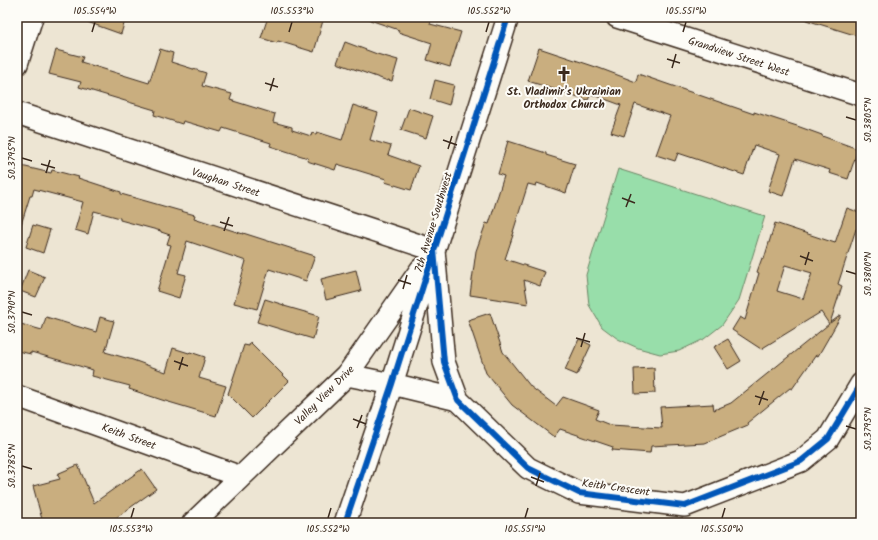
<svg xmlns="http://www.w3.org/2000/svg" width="878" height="540" viewBox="0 0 878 540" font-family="Kalam,sans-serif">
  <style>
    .green { fill: #98deaa; stroke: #6a8464 }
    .building { fill: #c9ae7f; stroke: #3b2a1e; fill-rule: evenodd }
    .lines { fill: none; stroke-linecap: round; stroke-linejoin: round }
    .minor-casing { stroke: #3b2a1e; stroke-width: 24 }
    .minor { stroke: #fdfcf7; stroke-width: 21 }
    .cycleway-casing { stroke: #fdfcf7; stroke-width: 8 }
    .cycleway { stroke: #0057b8; stroke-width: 6 }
    .ticks { fill: none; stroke: #3b2a1e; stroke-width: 1.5 }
    .labels { text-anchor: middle; stroke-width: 4; stroke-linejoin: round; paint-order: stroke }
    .street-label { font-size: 11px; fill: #3b2a1e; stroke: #fdfcf7 }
    .poi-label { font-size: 11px; font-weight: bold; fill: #3b2a1e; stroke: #fdfcf7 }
    .neatline { fill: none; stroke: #3b2a1e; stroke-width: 1.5 }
    .ticks-label { font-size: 10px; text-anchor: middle; fill: #3b2a1e }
  </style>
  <rect width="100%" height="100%" fill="#ede5d3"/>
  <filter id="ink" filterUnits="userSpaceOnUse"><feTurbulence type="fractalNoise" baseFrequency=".025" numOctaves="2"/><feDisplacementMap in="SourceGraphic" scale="8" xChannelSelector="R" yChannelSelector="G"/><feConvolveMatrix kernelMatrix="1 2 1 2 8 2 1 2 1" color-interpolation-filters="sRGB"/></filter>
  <g filter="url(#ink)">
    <path class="green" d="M618 169 765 216 739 300 722 325 704 339 679 351 660 354 638 348 618 339 602 327 589 305 586 275Z"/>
    <path class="building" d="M79 17H126L121 34 79 19Z
      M268 17H324L314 52 278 41 277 43 261 38Z
      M370 17H432L430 24 461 32 450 67 427 60 432 43 398 32 399 30 370 20Z
      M807 17H861V37L806 20Z
      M345 42 377 54 398 60 392 81 388 80V81L337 63Z
      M539 48 599 68 636 82 638 74 754 114V112L797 126 822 135V136L858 149 848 179 829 173 830 170 795 159 783 196 768 191 780 154 754 145 744 175 678 153 675 161 656 155 670 116 635 104 624 136 611 132 621 105 591 94 588 100 528 81Z
      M160 49 173 53 171 62 206 73 202 86 232 94 230 100 275 114 273 122 292 127V130L311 136 312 133 316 134 317 132 342 140 353 105 378 113 370 140 391 146 388 155 419 166 411 190 385 182 386 179 337 164 335 170 307 161 308 158 270 146 271 143 223 128 221 132 183 121 182 124 154 115 155 110 79 87 81 82 49 74 56 50 83 57 81 62 149 83Z
      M435 80 454 85 449 105 430 99Z
      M409 108 433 116 426 138 401 130Z
      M508 141 546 153V155L575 164 566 193 537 183 536 186 528 184 513 232H514L505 259 545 272 540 286 524 280 528 304 470 295 476 251 486 223 489 224 504 176 498 174Z
      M17 165 51 173 52 170 79 177 78 178 121 192V194L195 215 194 218 243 234V233L315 256 306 281 269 269 257 309 234 303 246 261 187 241 178 273 186 275 179 298 157 291 171 245 167 244 170 235 161 232V231L120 220V218L94 211 88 234 75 230 83 202 34 189 32 196H30L20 228 17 227Z
      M847 208 861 213V230L856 229 838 284 842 286 830 323 841 315V316L818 356 816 355 792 389 790 388 747 423 748 425 705 443 651 446 650 453 612 450 613 447 560 429 554 437 512 405 486 373 468 320 490 313 503 352 531 387 556 406 563 397 599 410 595 419 610 425 662 428 660 407 713 404 714 410 731 403 829 324 821 312 761 349 732 330 740 317 745 320 759 273 757 272 762 258 764 259 775 223 835 243ZM785 265 812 273 803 299 777 291Z
      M33 225 50 230 43 253 26 247Z
      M28 270 45 277 36 297 20 291Z
      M356 270 361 291 326 300 321 279Z
      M265 299 284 305V306L319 316 313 339 257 322Z
      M46 317 96 332 100 317 114 321 105 352 133 360 166 372 173 348 189 353 190 352 205 357 199 378 226 386 216 416 162 400 129 389 130 386 92 376 93 370 31 352V354L17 351V323L42 330Z
      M579 339 591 345 577 375 565 370Z
      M728 339 741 361 728 369 714 347Z
      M250 342 289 381 252 418 228 394 244 345 249 346Z
      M654 368 655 393 635 394 634 369Z
      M78 465 94 503 142 469 156 489 109 523H43L33 486 60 479 57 474Z"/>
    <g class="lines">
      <defs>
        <path id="minor" d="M617 17 861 95
          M17 64 32 17
          M17 113 434 250
          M434 250 444 362 458 400 528 468 579 493 685 506 801 461 828 439 861 384
          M347 375 392 384 458 400
          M17 396 241 477
          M193 523 347 375 421 269
          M345 523 392 384 508 17"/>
      </defs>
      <use href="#minor" class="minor-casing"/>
      <use href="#minor" class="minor"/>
      <defs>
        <path id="cycleway" d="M434 250 444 362 458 400 528 468 579 493 685 506 801 461 828 439 861 384
          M345 523 392 384 508 17"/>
      </defs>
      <use href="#cycleway" class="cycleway-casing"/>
      <use href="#cycleway" class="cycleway"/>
    </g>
  </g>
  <path class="ticks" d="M92 32 95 22M289 32 292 22M486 32 489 22M683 32 686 22M667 59 680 63M672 68 676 54M265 83 278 87M270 91 274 78M846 117 856 120M443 140 457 145M448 149 452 136M22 158 32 161M41 164 55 168M46 173 50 160M622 198 635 203M626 207 631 194M220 222 233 226M224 231 229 217M800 256 813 261M805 265 809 252M846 271 856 274M398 280 411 284M403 289 407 275M22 312 32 315M576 338 590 342M581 347 585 333M174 361 188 366M179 370 183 357M755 396 768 400M759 405 764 391M353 419 366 424M846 426 856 429M357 428 362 415M22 466 32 469M531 477 544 482M536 486 540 473M131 518 134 508M328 518 331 508M525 518 528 508M722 518 725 508"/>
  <defs>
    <symbol id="church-bare" viewBox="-9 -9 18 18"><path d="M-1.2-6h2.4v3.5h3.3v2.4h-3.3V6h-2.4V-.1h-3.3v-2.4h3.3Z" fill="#3b2a1e" stroke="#fdfcf7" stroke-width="2.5" paint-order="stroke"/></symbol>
  </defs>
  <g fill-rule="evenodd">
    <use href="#church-bare" x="553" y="63" width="22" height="22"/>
  </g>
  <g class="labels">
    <g class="street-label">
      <text transform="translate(739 56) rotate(18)" y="4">Grandview Street West</text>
      <text transform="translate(226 182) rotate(18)" y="4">Vaughan Street</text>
      <text transform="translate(433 222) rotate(-73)" y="4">7th Avenue Southwest</text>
      <text transform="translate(324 395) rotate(-45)" y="4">Valley View Drive</text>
      <text transform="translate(129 436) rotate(20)" y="4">Keith Street</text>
      <text transform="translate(616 487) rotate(8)" y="4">Keith Crescent</text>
    </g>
    <g class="poi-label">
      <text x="564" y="95">St. Vladimir's Ukrainian<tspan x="564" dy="13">Orthodox Church</tspan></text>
    </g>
  </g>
  <rect width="878" height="540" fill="none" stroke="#fdfcf7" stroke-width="44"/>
  <rect x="22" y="22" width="834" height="496" class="neatline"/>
  <g class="ticks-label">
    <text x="95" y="14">105.554°W</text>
    <text x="292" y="14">105.553°W</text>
    <text x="489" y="14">105.552°W</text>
    <text x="686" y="14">105.551°W</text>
    <text transform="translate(867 120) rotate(-90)" y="4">50.3805°N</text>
    <text transform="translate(11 158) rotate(-90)" y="4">50.3795°N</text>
    <text transform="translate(867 274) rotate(-90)" y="4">50.3800°N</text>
    <text transform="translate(11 312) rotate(-90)" y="4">50.3790°N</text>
    <text transform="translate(867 429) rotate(-90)" y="4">50.3795°N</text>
    <text transform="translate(11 466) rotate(-90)" y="4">50.3785°N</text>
    <text x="131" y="532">105.553°W</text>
    <text x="328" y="532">105.552°W</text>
    <text x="525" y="532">105.551°W</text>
    <text x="722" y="532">105.550°W</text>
  </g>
</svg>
